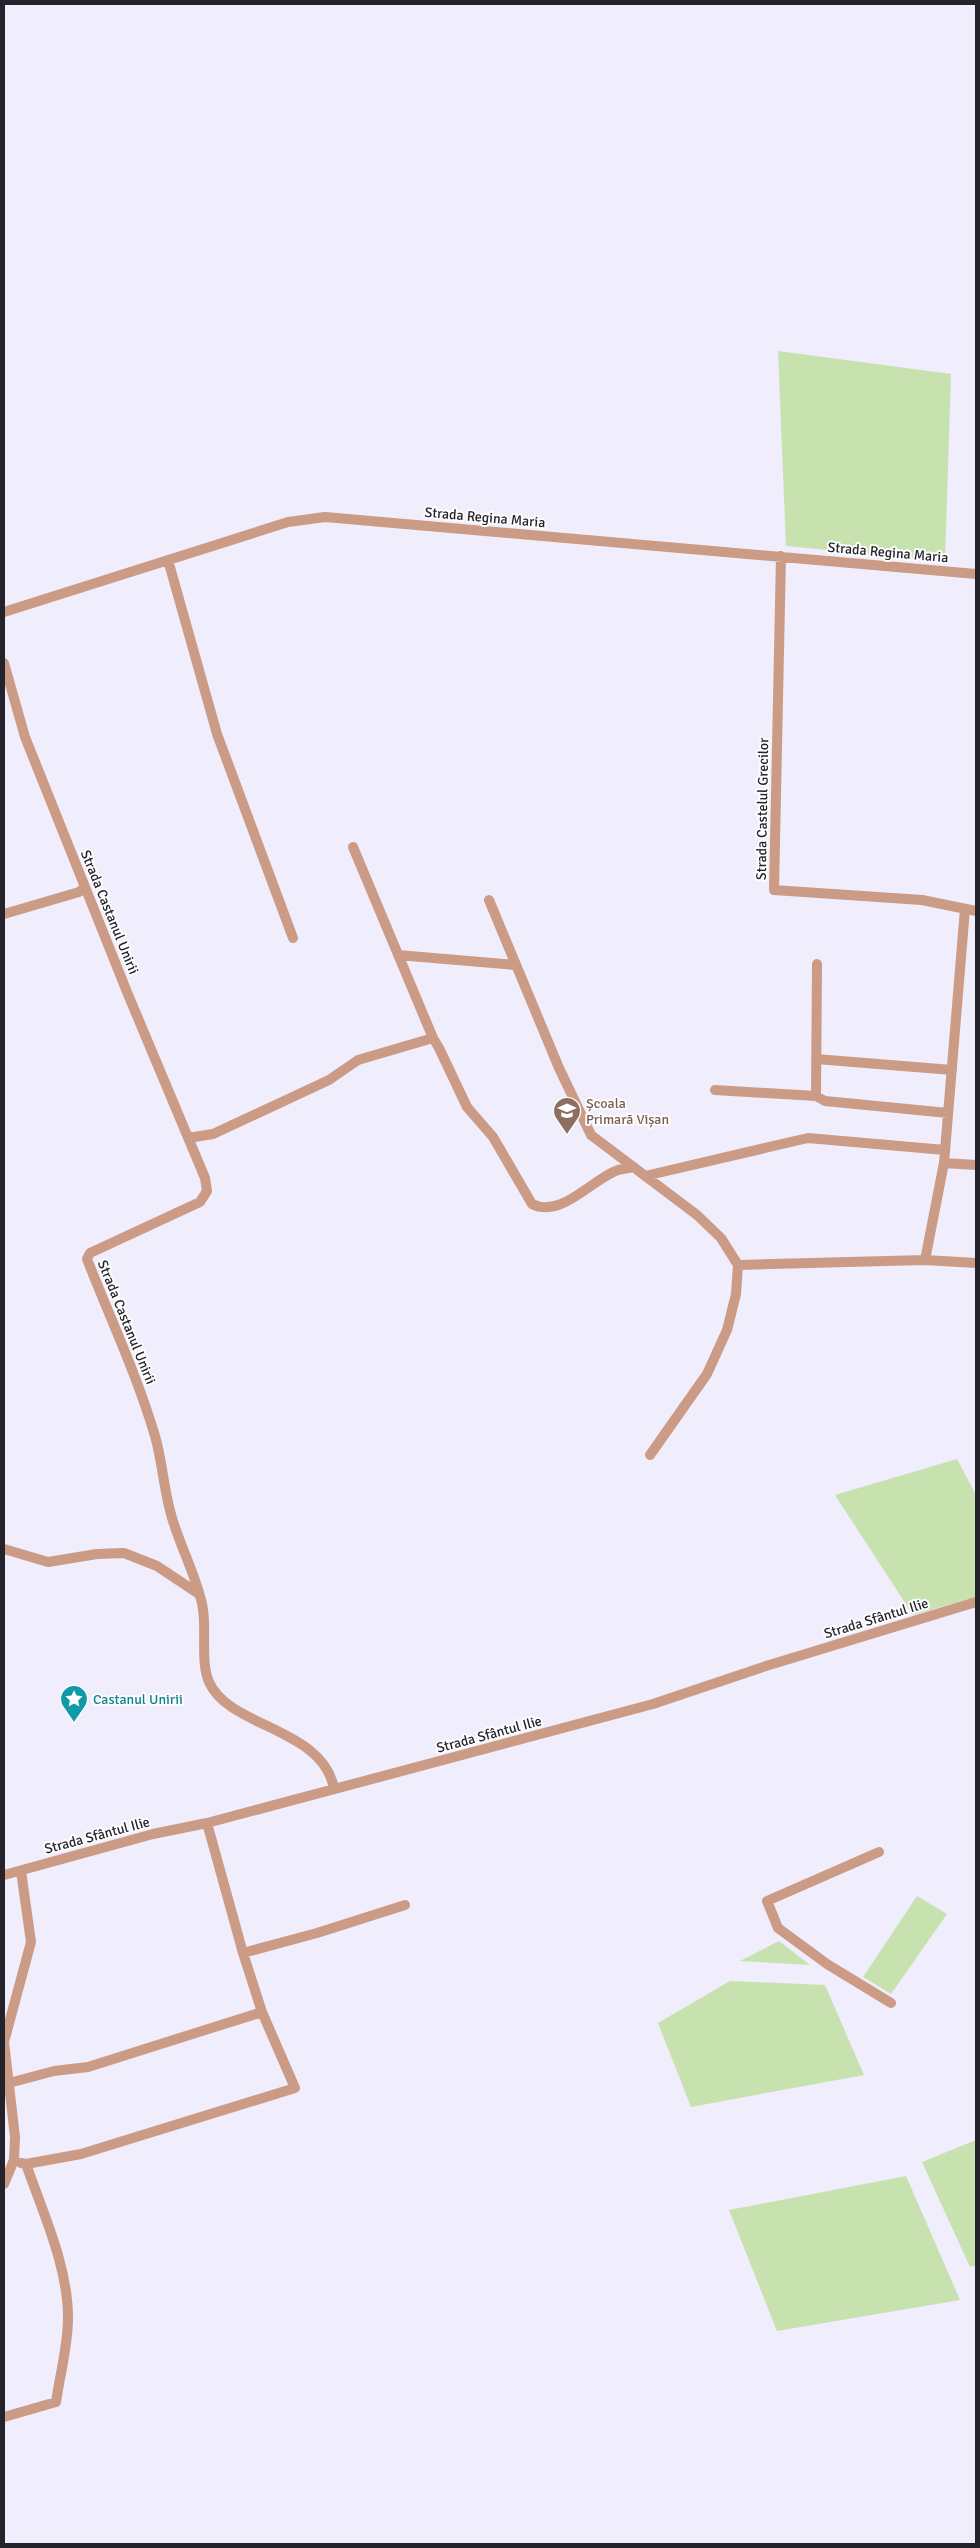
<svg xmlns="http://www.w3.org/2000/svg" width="980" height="2548" viewBox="0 0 980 2548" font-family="Signika,sans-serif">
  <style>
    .green { fill: #c7e2af }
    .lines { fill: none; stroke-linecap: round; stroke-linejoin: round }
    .minor { stroke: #cc9b85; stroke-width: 10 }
    .labels { text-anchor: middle; stroke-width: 4; stroke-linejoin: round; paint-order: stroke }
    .street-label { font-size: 14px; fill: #24222b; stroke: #fdfdfd }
    .education-label { font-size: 14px; fill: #785e54; stroke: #fdfdfd; text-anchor: start }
    .culture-label { font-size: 14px; fill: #0d838f; stroke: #fdfdfd; text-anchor: start }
  </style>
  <rect width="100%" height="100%" fill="#f0edfc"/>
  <path class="green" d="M778 351 951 374 945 561 786 546Z
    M957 1459 976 1495V1597L913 1615 835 1495Z
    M917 1896 947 1914 891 1994 863 1977Z
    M779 1941 810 1965 740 1961Z
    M730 1981 825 1985 864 2075 691 2107 658 2023Z
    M976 2140V2265L970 2267 922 2162Z
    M906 2176 960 2300 777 2331 729 2210Z"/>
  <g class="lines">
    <path class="minor" d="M781 556 774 890 922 900 976 911
      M168 560 217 734 293 938
      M4 612 288 522 325 517 976 574
      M4 663 25 737 127 992 205 1178 207 1191 200 1202 90 1253 87 1259C110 1318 137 1375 155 1436 163 1464 164 1494 173 1521 181 1547 193 1570 200 1596 209 1623 199 1659 209 1682 229 1728 324 1728 334 1789
      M353 847 433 1038 439 1048 467 1107 493 1137 532 1204C561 1219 592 1179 618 1170 623 1169 628 1168 634 1167
      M489 900 559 1068 591 1135 697 1215 721 1238 738 1265 736 1294 727 1330 707 1374 650 1455
      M4 914 79 892 85 887
      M398 955 515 965
      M817 964 816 1096 825 1101 948 1113
      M816 1059 952 1070
      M715 1090 816 1096
      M188 1138 213 1134 329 1080 358 1060 433 1038
      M944 1163 976 1165
      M645 1176 808 1138 945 1150
      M925 1260 944 1163 965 909
      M738 1265 925 1260 976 1263
      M4 1549 48 1562 97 1554 124 1553 157 1566 199 1594
      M879 1852 767 1901 778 1928 827 1964 891 2003
      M4 1875 153 1834 207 1823 653 1704 766 1666 976 1602
      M243 1953 317 1933 405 1905
      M9 2083 54 2071 88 2067 262 2012
      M26 2164 81 2154 295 2088 262 2012 243 1953 207 1823
      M4 2184 14 2160 15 2137 4 2042 31 1942 21 1871
      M4 2417 56 2402C60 2374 68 2346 68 2318 68 2266 43 2213 26 2164L21 2163"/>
  </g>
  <defs>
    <symbol id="school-pin" viewBox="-11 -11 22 30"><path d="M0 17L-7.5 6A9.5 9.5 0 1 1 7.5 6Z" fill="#8d6e63" stroke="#fdfdfd"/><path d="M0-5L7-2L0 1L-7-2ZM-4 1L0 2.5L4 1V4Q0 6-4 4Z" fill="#fff"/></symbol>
    <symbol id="sight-pin" viewBox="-11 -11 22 30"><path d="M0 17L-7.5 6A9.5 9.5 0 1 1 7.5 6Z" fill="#0f9aa8" stroke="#fdfdfd"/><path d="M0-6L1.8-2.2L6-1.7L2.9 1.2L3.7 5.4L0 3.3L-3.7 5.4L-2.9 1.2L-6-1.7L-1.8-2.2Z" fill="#fff"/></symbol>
  </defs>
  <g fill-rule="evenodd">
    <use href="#school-pin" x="551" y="1095" width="32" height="43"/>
    <use href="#sight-pin" x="58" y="1683" width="32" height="43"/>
  </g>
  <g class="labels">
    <g class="street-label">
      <text transform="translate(485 517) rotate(5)" y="5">Strada Regina Maria</text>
      <text transform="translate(888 552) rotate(5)" y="5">Strada Regina Maria</text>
      <text transform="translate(762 809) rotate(-89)" y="5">Strada Castelul Grecilor</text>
      <text transform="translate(110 912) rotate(68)" y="5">Strada Castanul Unirii</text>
      <text transform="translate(127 1322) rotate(68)" y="5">Strada Castanul Unirii</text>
      <text transform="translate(876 1618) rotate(-17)" y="5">Strada Sfântul Ilie</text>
      <text transform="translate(489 1734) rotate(-15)" y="5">Strada Sfântul Ilie</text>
      <text transform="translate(97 1835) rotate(-15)" y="5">Strada Sfântul Ilie</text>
    </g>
    <g class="education-label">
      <text x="586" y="1108">Școala<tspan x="586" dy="16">Primară Vișan</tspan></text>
    </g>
    <g class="culture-label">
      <text x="93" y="1704">Castanul Unirii</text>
    </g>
  </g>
  <rect width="980" height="2548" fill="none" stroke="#24222b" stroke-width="10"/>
</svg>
